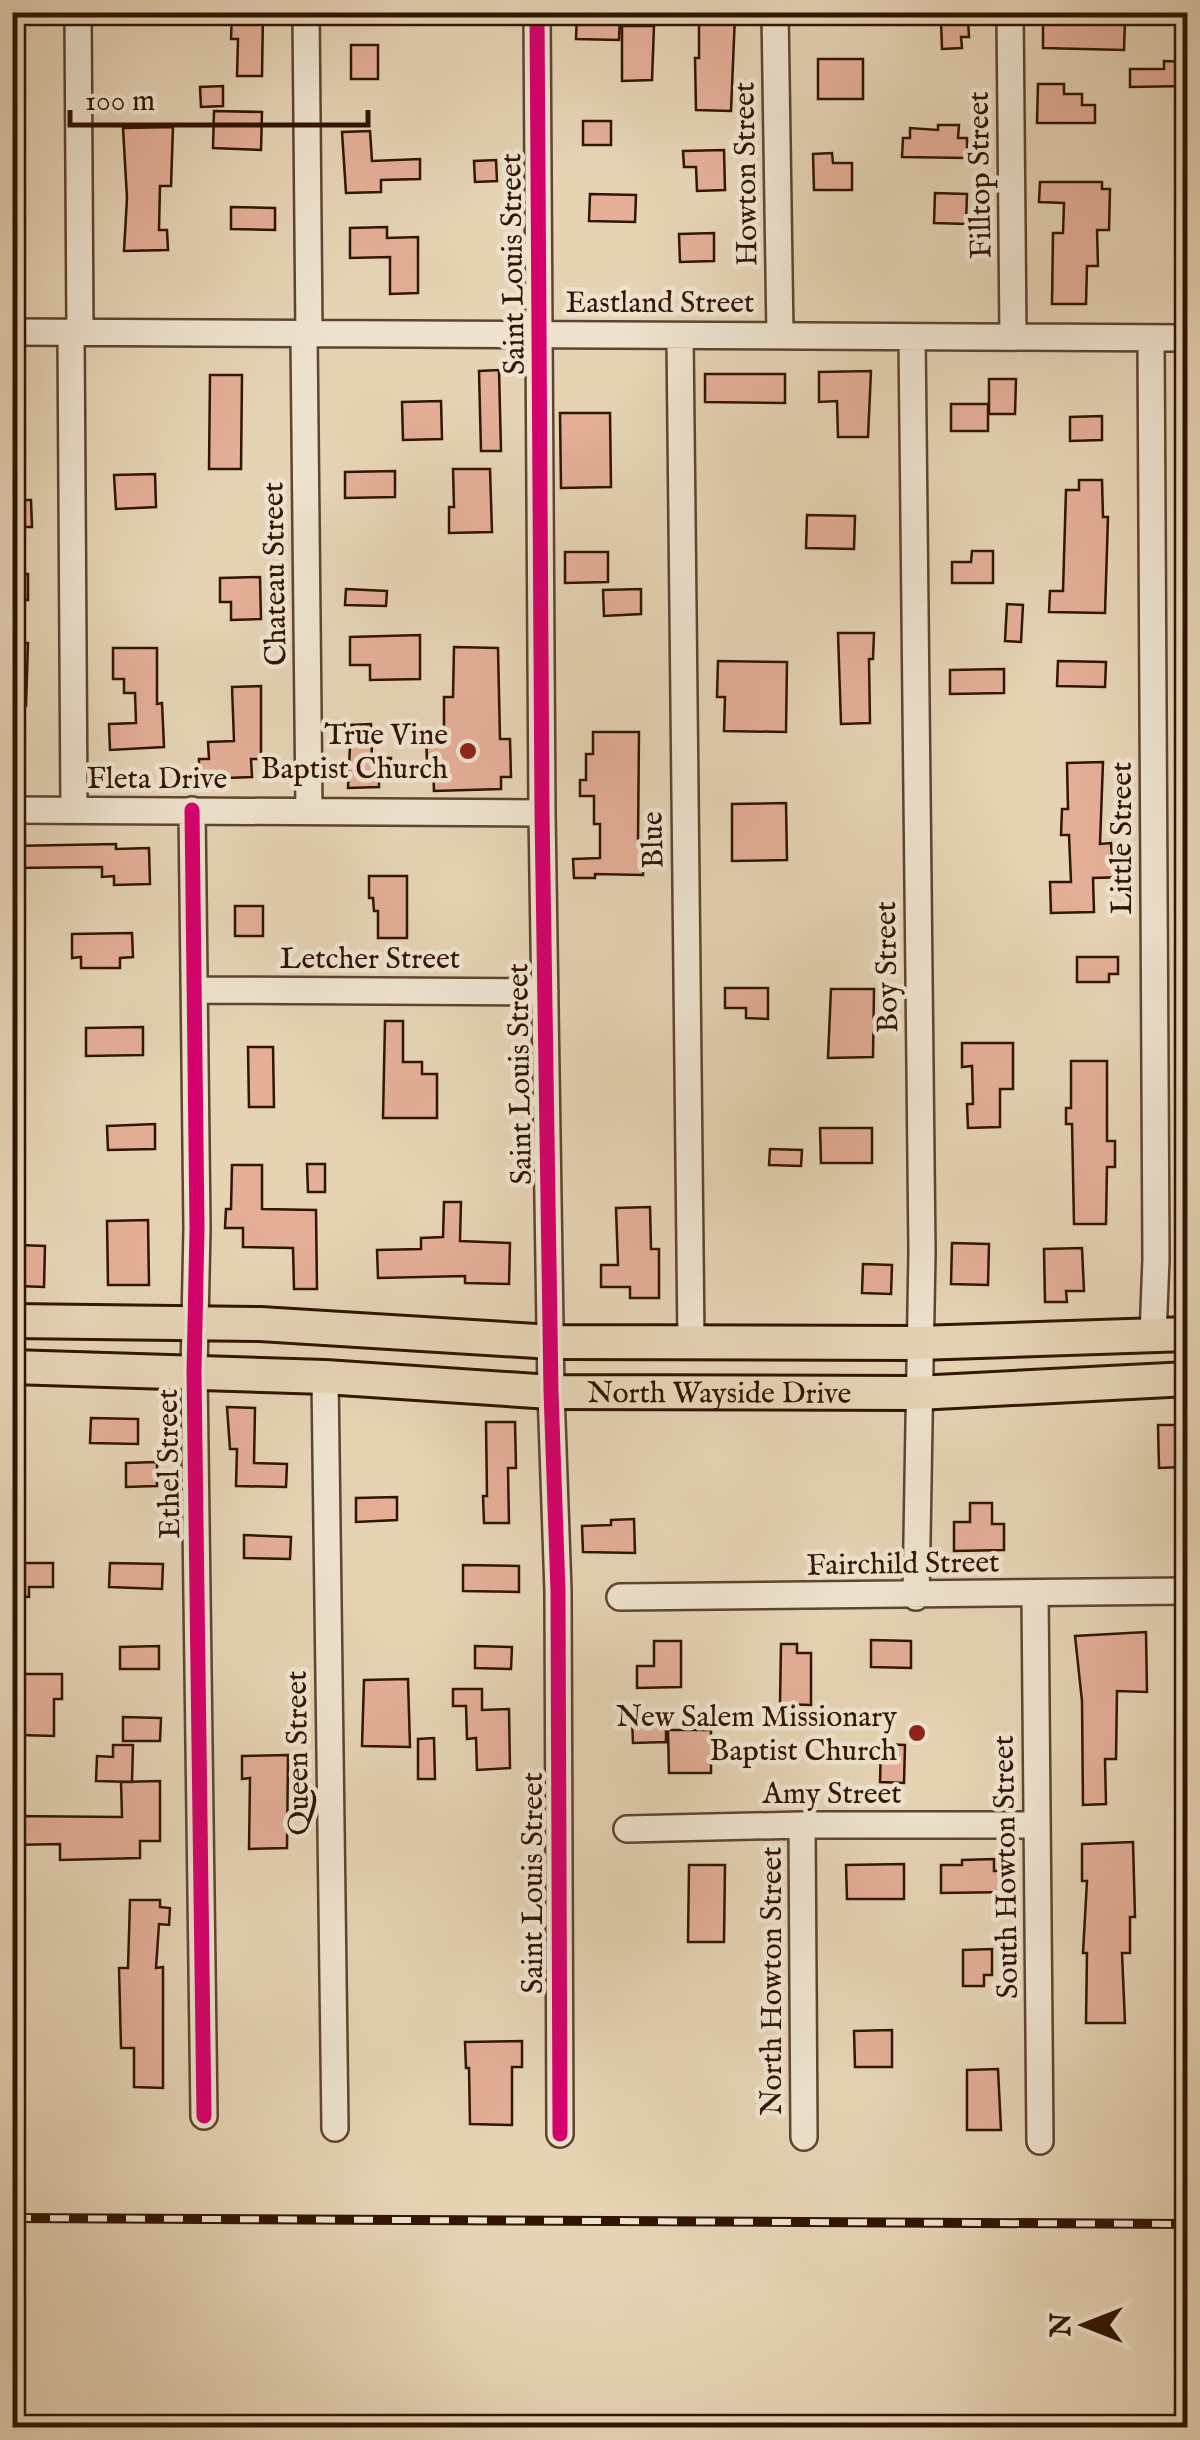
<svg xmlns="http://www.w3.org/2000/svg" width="1200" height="2440" viewBox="0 0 1200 2440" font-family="'IM FELL English',serif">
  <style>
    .building { fill: #e4ae97; stroke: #311402; stroke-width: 2.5 }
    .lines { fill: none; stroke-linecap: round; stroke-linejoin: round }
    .minor-casing { stroke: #5e442e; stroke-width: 30 }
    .major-casing { stroke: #311402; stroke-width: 38 }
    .minor { stroke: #eee2ce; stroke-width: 25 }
    .major { stroke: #e5d3b4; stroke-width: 32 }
    .rail-casing { stroke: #311402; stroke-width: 10 }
    .rail { stroke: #eee2ce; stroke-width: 6; stroke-dasharray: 19; stroke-linecap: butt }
    .cycleway-casing { stroke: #eee2ce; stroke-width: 21 }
    .cycleway { stroke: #d6006c; stroke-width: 15 }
    .poi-dot { fill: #8f2418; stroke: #eee2ce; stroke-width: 4 }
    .labels { text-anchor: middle; stroke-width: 9; stroke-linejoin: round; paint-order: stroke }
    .street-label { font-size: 30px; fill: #311402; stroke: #eee2ce }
    .poi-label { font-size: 30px; fill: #311402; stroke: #eee2ce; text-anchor: end }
  </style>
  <rect width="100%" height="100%" fill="#e5d3b4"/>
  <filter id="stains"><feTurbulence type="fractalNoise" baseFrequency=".002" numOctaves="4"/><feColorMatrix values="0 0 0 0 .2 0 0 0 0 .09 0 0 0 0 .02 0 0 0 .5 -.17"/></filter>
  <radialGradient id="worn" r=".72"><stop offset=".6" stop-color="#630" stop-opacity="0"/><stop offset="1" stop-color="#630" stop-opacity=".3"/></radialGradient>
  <path class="building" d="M232 12H263L262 76H237L238 39H231Z
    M577 13 620 15 619 40 576 39Z
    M735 15 731 111 696 110 695 58H699V16Z
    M1043 18 1125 20 1124 50 1043 48Z
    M968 19 969 37H961L962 48 942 49 941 20Z
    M622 26H654L652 80 622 81Z
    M351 45H378V79H351Z
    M818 59H863V99H818Z
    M1164 61 1188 62V86L1130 87V69H1164Z
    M1038 84H1064V94H1082V105H1095V123H1037Z
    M223 86V106L201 107 200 87Z
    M214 111 262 112 261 150 213 148Z
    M583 121H611V145H583Z
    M938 125H959L958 138H967V158L902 157 903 138H910V128L938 130Z
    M173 127 171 186H160L159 230H167L168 250 124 251 127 198 123 128Z
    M370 131 372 161 420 159V179L381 180V192L346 193 342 132Z
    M724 150 725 190 697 191 696 167H684L683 151Z
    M832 153 833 163H852V190H814L813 154Z
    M496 160 497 181 475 182 474 161Z
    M1040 182H1102V189H1110L1109 230H1097L1098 266H1087L1086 304H1052L1053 233H1063L1064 203 1039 202Z
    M935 193 967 194 966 224 934 223Z
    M590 194 636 195 635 222 589 221Z
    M231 207 275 208V230L231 229Z
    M387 227V238L418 237V293L390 294V257L350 258V228Z
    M714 233V261L680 262 679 234Z
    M499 370 501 451H481L479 371Z
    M871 371 868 437H838L837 401 819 402V372Z
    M705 374H785V403L705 402Z
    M210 375H242L241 469H209Z
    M989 379H1016L1015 414H989Z
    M441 401 442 439 403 440 402 402Z
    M951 404H988V431H951Z
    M560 413H610L611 487 561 488Z
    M1102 416V440L1070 441V417Z
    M453 469H490L492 532 449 533V507H454Z
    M395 471V497L345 498V472Z
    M155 474 156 507 116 509 114 475Z
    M1079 480H1102L1103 517H1108L1105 613 1049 612 1050 591H1063L1066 490H1079Z
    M12 500H31L32 527H12Z
    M807 515 855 516 854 549 806 548Z
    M972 551H993V583H952V562H971Z
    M565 552H608V582L565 583Z
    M12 574H28V600H12Z
    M260 577 261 619 231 620V602H220V578Z
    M346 589 387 591 386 606 345 605Z
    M641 589V614L604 616 603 590Z
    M1007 604 1023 605 1021 642 1005 641Z
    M838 633H874L873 659H869L870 723 841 724Z
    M420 635V679L370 680V665H350V637Z
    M12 643H28L26 706 12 705Z
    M454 647 498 648 500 739H510L511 777H501V789L434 791 433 762H427L426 733H444V697H453Z
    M113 648H157V704L162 703 164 747 110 750 109 724 136 723 135 693H124V679H113Z
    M718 661 787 662 786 732 724 731 725 697H717Z
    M1058 661 1106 662 1105 687 1057 686Z
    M1004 669V693L950 694V670Z
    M261 686V759H251L252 777 199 779V759H209L208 742 234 741 232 687Z
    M371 724 372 758H391V779L379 780V787L348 788 351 725Z
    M593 732H639L638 841H643V875L595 874V878H574L573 859 600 858V824H594V796H580V780H586V754H593Z
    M1103 762 1100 844 1111 843 1112 858H1123L1124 877 1093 878 1094 912 1051 913 1050 882H1071L1069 835H1061L1062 809H1068L1067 763Z
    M786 803 787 860 732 861V804Z
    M116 844V849L149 848 150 884 114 885V876L102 877V867L12 868V846Z
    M369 876H407V938H378V911H374L373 898H369Z
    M235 906H263V936H235Z
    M132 933 133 957 120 958V968H81V957L72 958V934Z
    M1077 957H1118V974H1109V982H1077Z
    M725 988H768V1019L746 1018V1008H725Z
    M831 989H874L873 1057 828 1058Z
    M385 1021H403V1062H422V1074H437V1118H383Z
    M143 1027V1055L86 1056V1028Z
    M962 1043H1013V1089H1000V1127L968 1128 967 1104H973L972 1066 962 1067Z
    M248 1047H273L274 1107H249Z
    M1071 1061H1107V1141H1115V1167H1107L1106 1224H1074L1072 1124H1066V1108H1071Z
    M155 1124V1149L108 1150 107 1126Z
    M820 1128H872V1163H821Z
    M770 1149 802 1150 801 1166 769 1165Z
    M307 1164H325V1192H308Z
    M232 1165H262V1209L316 1210 317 1289H294L293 1248 243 1247V1228H225L226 1209H231Z
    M444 1202H461L460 1241 510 1243 509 1284 465 1283V1276L378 1278 377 1250 421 1249V1238L443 1237Z
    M650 1207 651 1249H659V1298H630V1287H601V1265H618L616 1208Z
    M148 1220 149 1285H108L107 1221Z
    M952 1243 989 1244 988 1285 951 1284Z
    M19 1245 45 1246 44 1287 18 1286Z
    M1082 1248 1084 1291H1066L1067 1302H1045L1044 1249Z
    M863 1264 892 1265 891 1294 862 1293Z
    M227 1407 255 1408 254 1463 287 1464 286 1487 236 1486 237 1449H230Z
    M91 1418 138 1419V1444L90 1443Z
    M486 1422H515L516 1468H508L509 1523H484L483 1496H487Z
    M1158 1425H1182V1467L1159 1468Z
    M157 1462V1486L126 1487V1463Z
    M397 1497V1520L356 1522V1498Z
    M970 1503H992V1524H1004V1550L954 1551V1522H970Z
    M634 1519 635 1553 583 1552 582 1526 611 1525V1520Z
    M244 1535 291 1537 290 1559 244 1558Z
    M14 1563H53V1587H29V1597L14 1596Z
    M110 1563 163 1564 162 1589 109 1587Z
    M463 1565 519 1566V1592L463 1591Z
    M1146 1632 1147 1692 1117 1691 1116 1759H1105L1106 1804 1083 1805 1082 1701 1075 1636Z
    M871 1640 911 1641V1668L871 1667Z
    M654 1641H681V1687L637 1688V1666H654Z
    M781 1644H797V1653H811V1705L780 1704Z
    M159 1646V1669H120V1647Z
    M475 1646 512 1647 511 1669 475 1668Z
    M19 1674H62V1699H54V1736L19 1735Z
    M408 1679 410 1747 362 1746 364 1680Z
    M453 1689H482V1710L509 1709 510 1768 477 1770 476 1738 467 1739 466 1706H453Z
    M123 1717 161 1718 160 1741H123Z
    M632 1718H666V1742L633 1743Z
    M668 1730H711V1773H669Z
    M434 1738 435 1779H418V1739Z
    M881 1744 905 1745 904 1783 880 1782Z
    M113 1745H133L132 1782 96 1781 97 1756 113 1757Z
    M288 1755 287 1848 249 1849 250 1778 242 1779V1756Z
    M160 1781V1841H140V1858L60 1860V1844L12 1845V1816L122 1817 121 1782Z
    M1133 1842 1135 1917H1130V1953H1122L1125 2023H1086L1087 1953H1083L1087 1881H1082V1844Z
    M994 1859V1871H1010V1892L941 1893V1865H962V1860Z
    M904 1864V1899H847L846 1865Z
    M689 1865H725L724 1942H688Z
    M130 1900H160V1907L170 1908 169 1925 159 1924 156 1968 163 1967V2088L134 2087V2048H121L119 1968H128Z
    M992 1949V1975H984V1986H963V1950Z
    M892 2030V2067H855L854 2031Z
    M522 2041V2067H512V2125L470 2124 469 2068H466L465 2042Z
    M998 2069 1001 2130H967V2070Z"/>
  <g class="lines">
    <defs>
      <path id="minor" d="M78 12 80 333
        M306 12 309 335
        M537 12 542 813 551 1392 558 1591 560 2134
        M775 12 780 335
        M1010 12 1013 337
        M12 332 1188 338
        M71 333 74 810
        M304 335 309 811
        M680 336 691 1342
        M912 337 922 1251 916 1597
        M1151 339 1156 1259 1153 1336
        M12 810 542 813
        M192 810 197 1228 194 1372 204 2116
        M195 990 545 992
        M325 1377 335 2128
        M1035 1593 1040 2141
        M620 1597 1188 1591
        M802 1825 804 2137
        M627 1829 802 1825H1036"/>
      <g id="major">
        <path d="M12 1321 260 1324 553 1342 918 1343 1188 1334"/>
        <path id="s1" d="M12 1367 325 1377 551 1392 917 1393 1188 1379"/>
      </g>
    </defs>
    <use href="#minor" class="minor-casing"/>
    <use href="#major" class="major-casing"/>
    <use href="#minor" class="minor"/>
    <use href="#major" class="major"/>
    <defs>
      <path id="rail" d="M12 2218 1188 2224"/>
    </defs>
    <use href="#rail" class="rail-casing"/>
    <use href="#rail" class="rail"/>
    <defs>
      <path id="cycleway" d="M537 12 542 813 551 1392 558 1591 560 2134
        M192 810 197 1228 194 1372 204 2116"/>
    </defs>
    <use href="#cycleway" class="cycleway-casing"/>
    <use href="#cycleway" class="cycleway"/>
  </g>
  <g class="poi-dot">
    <circle cx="468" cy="751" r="10"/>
    <circle cx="917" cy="1733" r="10"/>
  </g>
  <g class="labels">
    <g class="street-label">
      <text transform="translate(745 174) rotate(-91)" y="10">Howton Street</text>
      <text transform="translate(979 175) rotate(-91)" y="10">Filltop Street</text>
      <text transform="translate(512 264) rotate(-91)" y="10">Saint Louis Street</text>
      <text x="660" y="312">Eastland Street</text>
      <text transform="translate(274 574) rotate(-91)" y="10">Chateau Street</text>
      <text x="157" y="788">Fleta Drive</text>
      <text transform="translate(1121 838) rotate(-90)" y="10">Little Street</text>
      <text transform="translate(652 840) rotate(-91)" y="10">Blue</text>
      <text x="370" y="968">Letcher Street</text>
      <text transform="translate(886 967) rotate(-91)" y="10">Boy Street</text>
      <text transform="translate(519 1074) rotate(-91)" y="10">Saint Louis Street</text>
      <text dy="10" stroke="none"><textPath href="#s1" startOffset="708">North Wayside Drive</textPath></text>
      <text transform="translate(168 1464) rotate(-91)" y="10">Ethel Street</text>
      <text transform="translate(903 1563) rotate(-1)" y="10">Fairchild Street</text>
      <text transform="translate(297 1753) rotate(-91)" y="10">Queen Street</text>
      <text x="832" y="1803">Amy Street</text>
      <text transform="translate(1005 1867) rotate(-91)" y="10">South Howton Street</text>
      <text transform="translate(532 1883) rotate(-90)" y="10">Saint Louis Street</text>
      <text transform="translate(771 1981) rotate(-90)" y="10">North Howton Street</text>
    </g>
    <g class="poi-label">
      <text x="448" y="744">True Vine<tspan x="448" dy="34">Baptist Church</tspan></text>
      <text x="897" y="1726">New Salem Missionary<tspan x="897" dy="34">Baptist Church</tspan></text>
    </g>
  </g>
  <rect width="1200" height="2440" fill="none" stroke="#e5d3b4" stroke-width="50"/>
  <rect x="15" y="15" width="1170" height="2410" fill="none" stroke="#311402" stroke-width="5"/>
  <rect x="25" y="25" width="1150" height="2390" fill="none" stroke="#311402" stroke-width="2.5"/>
  <g transform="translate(1085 2325) rotate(270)" stroke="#eee2ce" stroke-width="8" paint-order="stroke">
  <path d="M0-8L18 38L0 25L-18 38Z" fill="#311402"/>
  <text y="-15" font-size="28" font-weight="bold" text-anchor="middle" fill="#311402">N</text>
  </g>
  <path d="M70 110v15h298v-15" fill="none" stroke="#311402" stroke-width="5"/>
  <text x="85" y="110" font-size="30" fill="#311402" stroke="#eee2ce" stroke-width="8" paint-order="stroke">100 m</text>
  <rect width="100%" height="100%" filter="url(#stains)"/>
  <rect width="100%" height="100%" fill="url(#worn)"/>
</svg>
